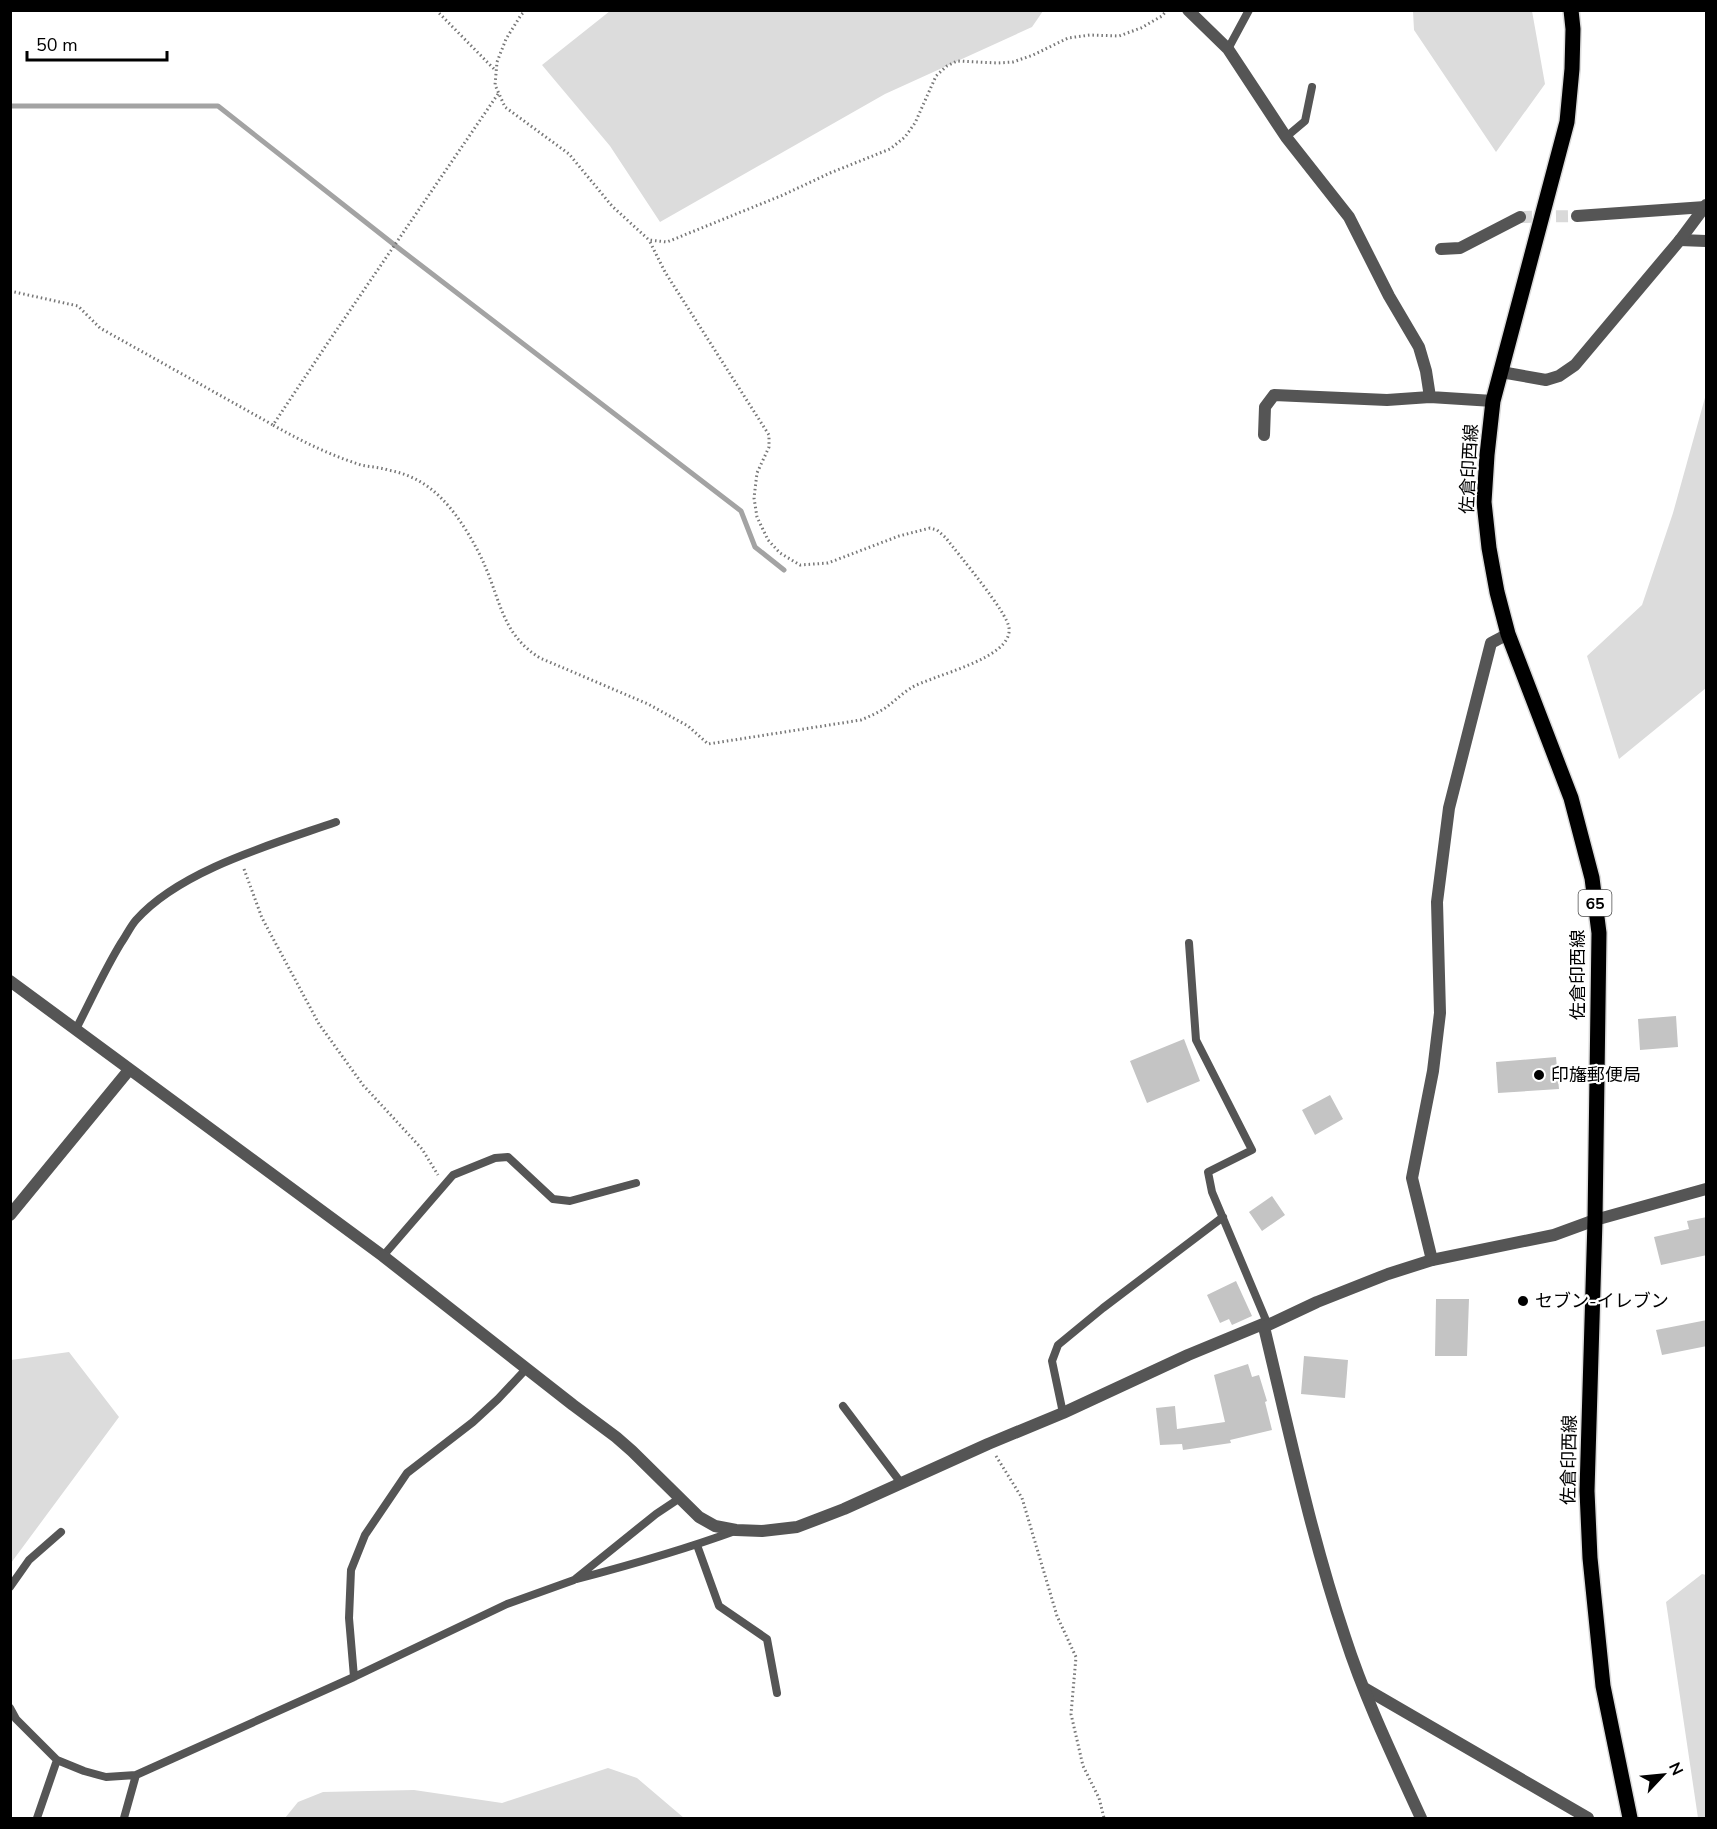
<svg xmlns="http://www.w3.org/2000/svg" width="1717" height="1829" viewBox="0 0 1717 1829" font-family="'Nunito Sans','Noto Sans JP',sans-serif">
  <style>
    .green { fill: #dcdcdc }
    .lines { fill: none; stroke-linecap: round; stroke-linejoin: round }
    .stream { stroke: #a3a3a3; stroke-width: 5 }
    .building { fill: #c4c4c4 }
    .minor-tunnel { stroke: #d9d9d9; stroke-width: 12; stroke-dasharray: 12 6; stroke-linecap: butt }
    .primary-casing { stroke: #dbdbdb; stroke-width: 18 }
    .path { stroke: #777; stroke-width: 3; stroke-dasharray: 1.5 3; stroke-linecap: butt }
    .service { stroke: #555; stroke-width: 8 }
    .minor { stroke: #555; stroke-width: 12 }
    .tertiary { stroke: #555; stroke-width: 12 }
    .primary { stroke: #000; stroke-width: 15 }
    .poi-dot { fill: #000; stroke: #fff; stroke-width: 2 }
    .labels { text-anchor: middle; stroke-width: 4.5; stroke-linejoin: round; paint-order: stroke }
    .shield { fill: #fff; stroke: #4c4c4c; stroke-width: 1.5 }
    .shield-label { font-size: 16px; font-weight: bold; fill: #000 }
    .street-label { font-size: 18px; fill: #000; stroke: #fff }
    .poi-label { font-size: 18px; fill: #000; stroke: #fff; text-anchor: start }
  </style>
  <rect width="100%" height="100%" fill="#fff"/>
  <path class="green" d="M610 11V10L1043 11 1032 27 885 94 660 222 610 146 542 65Z
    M1413 11H1532L1545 84 1496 152 1414 30Z
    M1706 394V688L1619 759 1587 656 1642 605 1673 513Z
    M69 1352 119 1417 11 1563V1360Z
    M1702 1574 1706 1575V1818H1698L1666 1602Z
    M608 1768 637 1778 684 1818H285L298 1802 323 1792 414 1790 502 1803Z"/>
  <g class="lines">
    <path class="stream" d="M10 106H218L401 250 741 511 755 547 784 570"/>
  </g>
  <path class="building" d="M1676 1016 1678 1047 1640 1050 1638 1019Z
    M1184 1039 1200 1081 1147 1103 1130 1061Z
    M1556 1057 1559 1089 1498 1093 1496 1062Z
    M1330 1095 1343 1119 1315 1135 1302 1110Z
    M1272 1196 1285 1215 1262 1231 1249 1212Z
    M1707 1217V1255L1661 1265 1654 1237 1689 1229 1687 1221Z
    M1236 1281 1252 1316 1232 1325 1229 1319 1220 1323 1207 1295Z
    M1436 1299H1469L1467 1356H1435Z
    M1707 1320V1346L1662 1355 1656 1330Z
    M1304 1356 1348 1360 1345 1398 1301 1394Z
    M1248 1364 1252 1377 1259 1375 1267 1401 1265 1402 1272 1430 1230 1440 1231 1443 1183 1450 1182 1444 1160 1445 1156 1408 1175 1406 1177 1429 1225 1422 1214 1375Z"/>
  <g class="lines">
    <path class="minor-tunnel" d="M1520 217 1577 216"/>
    <defs>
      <path id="primary" d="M1571 10 1573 29 1572 69 1567 122 1493 401 1487 455 1484 502 1489 548 1497 592 1508 634 1571 798 1592 878 1599 933 1595 1220 1587 1491 1590 1558 1603 1686 1630 1818"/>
    </defs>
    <use href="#primary" class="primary-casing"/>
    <path class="path" d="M436 10 496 71
      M526 10 521 15 506 39 497 62 495 85 505 107 569 154 612 206 649 240 667 242 783 195 830 173 890 149 905 137 915 123 936 76 947 66 957 61 998 63 1013 62 1033 55 1068 38 1090 35 1119 36 1141 28 1162 16 1167 10
      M498 94 329 341 273 425C301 441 330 455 361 465 370 467 379 467 388 470 410 474 428 484 443 500 459 516 476 545 485 566 501 603 503 635 540 658L648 704 688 726 708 744 861 720C868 717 875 714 882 710 892 704 901 694 911 688 932 675 1013 659 1009 628 1008 613 958 554 946 538L937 530 930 528 899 536 828 563 800 565 780 553 768 540 757 517 754 498 757 473 769 447V435L665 272 649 240
      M10 291 78 306 100 328 273 425
      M244 869 262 918 319 1024 363 1085 422 1149 438 1175
      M996 1456 1022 1498 1057 1616 1076 1657 1071 1714 1083 1766 1099 1798 1104 1818"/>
    <path class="service" d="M1228 49 1249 10
      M1286 137 1305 121 1312 87
      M1189 943 1196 1040 1252 1150 1208 1172 1212 1192 1268 1325
      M76 1029C91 1000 104 971 121 943 126 936 130 927 136 920 180 870 273 844 336 822
      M383 1256 453 1175 495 1158 508 1157 553 1199 570 1201 636 1183
      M843 1406 901 1483
      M1063 1413 1052 1361 1058 1345 1103 1308 1223 1217
      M697 1545 719 1606 767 1639 777 1693
      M577 1579C630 1565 683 1550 735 1531
      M10 1587 29 1560 61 1532
      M354 1677 349 1618 351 1570 365 1535 407 1473 473 1422 498 1399 527 1368
      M10 1708 16 1719 57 1760 84 1771 106 1777 136 1775 354 1677 507 1604 574 1580 656 1514 680 1498
      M37 1818 57 1760
      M124 1818 136 1775"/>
    <path class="minor" d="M1188 10 1228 49 1286 137 1349 217 1389 296 1419 347 1426 371 1430 397
      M1577 216 1705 207
      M1680 240 1706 241
      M1441 249 1460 248 1520 217
      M1264 435 1265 407 1274 395 1387 400 1430 397 1493 401
      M10 981 383 1256 573 1405 616 1437 632 1451 699 1517 715 1526 736 1530 762 1531 797 1527 844 1509 988 1444 1063 1413 1188 1355 1263 1324 1264 1327
      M10 1215 129 1070
      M1432 1260 1412 1178 1433 1071 1440 1013 1437 902 1449 808 1491 643 1508 634
      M1364 1688 1588 1818"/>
    <path class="tertiary" d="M1501 372 1546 380 1559 376 1575 365 1680 240 1706 205
      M1421 1818C1394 1759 1365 1699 1345 1637 1311 1536 1289 1431 1264 1327L1317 1302 1388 1274 1432 1260 1554 1235 1595 1220 1706 1189"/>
    <use href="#primary" class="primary"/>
  </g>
  <g class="poi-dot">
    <circle cx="1539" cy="1075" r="6"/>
    <circle cx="1523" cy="1301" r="6"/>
  </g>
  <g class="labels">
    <rect class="shield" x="1578.5" y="890" width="33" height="26" rx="4.5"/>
    <g class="shield-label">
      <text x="1595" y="909">65</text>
    </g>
    <g class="street-label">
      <text transform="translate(1469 469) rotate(-87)" y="6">佐倉印西線</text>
      <text transform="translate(1578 975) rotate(-90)" y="6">佐倉印西線</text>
      <text transform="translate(1569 1460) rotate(-89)" y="6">佐倉印西線</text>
    </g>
    <g class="poi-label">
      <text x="1551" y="1081">印旛郵便局</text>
      <text x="1535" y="1307">セブン-イレブン</text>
    </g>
  </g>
  <rect width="1717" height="1829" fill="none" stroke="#000000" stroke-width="24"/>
  <g transform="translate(1663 1775) rotate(64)" stroke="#ffffff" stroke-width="4.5" paint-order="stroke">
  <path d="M0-4.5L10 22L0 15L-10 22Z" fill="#000000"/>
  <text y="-9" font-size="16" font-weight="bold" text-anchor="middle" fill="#000000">N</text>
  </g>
  <path d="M27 51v9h140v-9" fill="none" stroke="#000000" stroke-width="3"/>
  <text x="36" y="51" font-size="18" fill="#000000" stroke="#ffffff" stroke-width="4.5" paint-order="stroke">50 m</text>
</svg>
